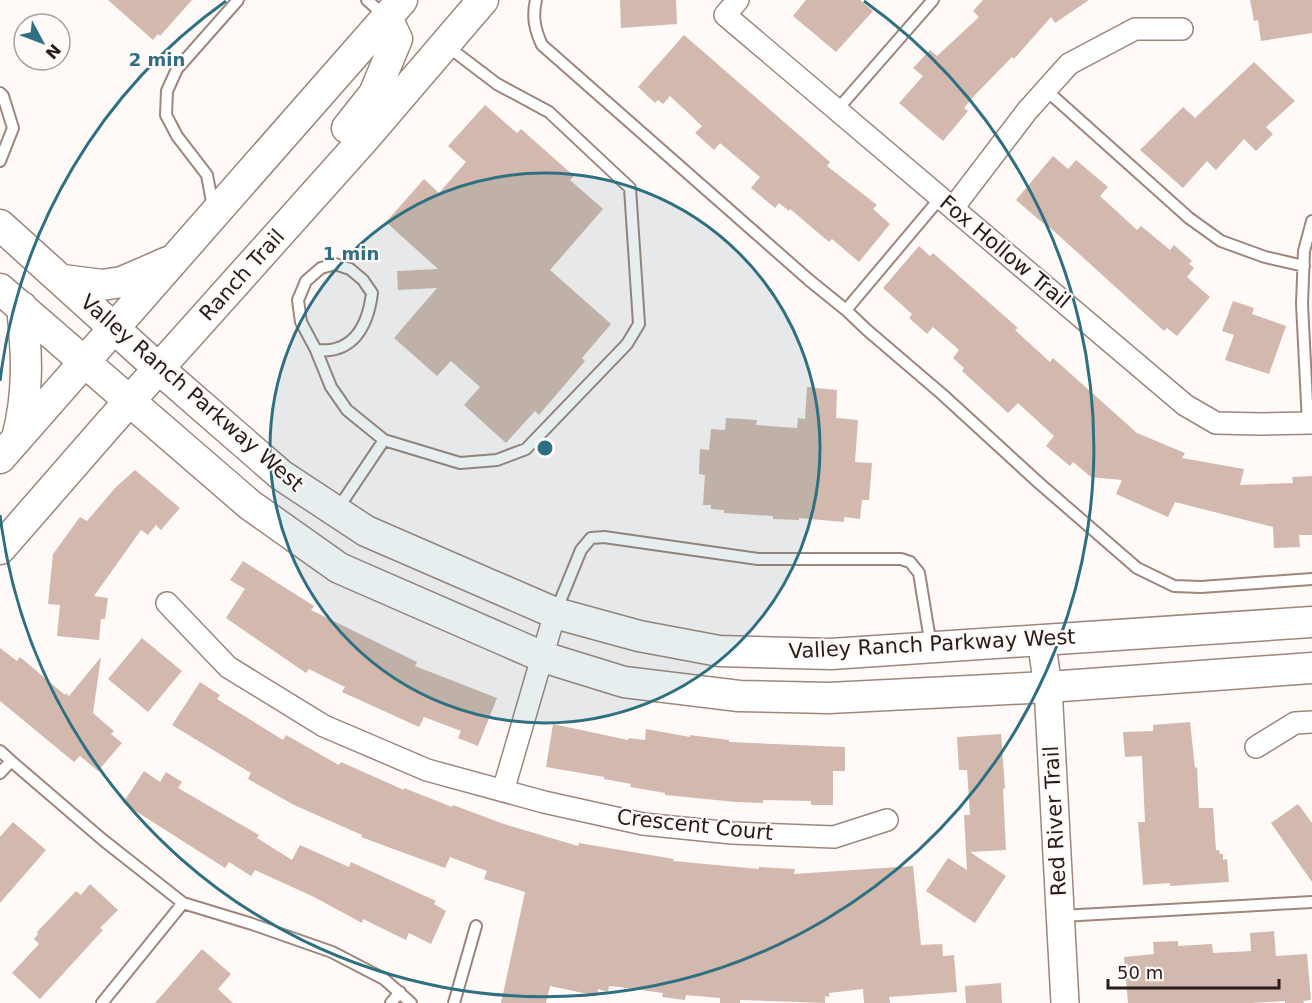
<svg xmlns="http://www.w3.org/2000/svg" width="1312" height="1003" viewBox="0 0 1312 1003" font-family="'DejaVu Sans',sans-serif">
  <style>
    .building { fill: #d3b9ad }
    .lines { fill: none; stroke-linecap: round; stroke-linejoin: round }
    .service-casing { stroke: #9f867b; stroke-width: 14 }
    .minor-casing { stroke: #9f867b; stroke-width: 24 }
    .tertiary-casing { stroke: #9f867b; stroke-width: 30 }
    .secondary-casing { stroke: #9f867b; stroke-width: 33 }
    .service { stroke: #fff; stroke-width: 10 }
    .minor { stroke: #fff; stroke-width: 21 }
    .tertiary { stroke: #fff; stroke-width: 27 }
    .secondary { stroke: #fff; stroke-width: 30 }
    .ring { fill: none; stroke: #2e7082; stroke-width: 3 }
    .labels { text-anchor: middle; stroke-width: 4.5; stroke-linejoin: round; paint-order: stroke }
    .street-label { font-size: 21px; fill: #261c18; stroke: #fff9f7 }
    .centre { fill: #2e7082; stroke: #fff9f7; stroke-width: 3 }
    .ring-label { font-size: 18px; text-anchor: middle; font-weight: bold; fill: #2e7082; stroke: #fff9f7; stroke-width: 4.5; stroke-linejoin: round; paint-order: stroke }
  </style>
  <rect width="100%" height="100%" fill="#fff9f7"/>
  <path class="building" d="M108 0H192L160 36 158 34 153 40Z
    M620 0H676L677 24 621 28Z
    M806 0H860L873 11 836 52 793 16Z
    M983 0H1089L1055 23 1051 17 1014 59 1012 57 976 94 964 108 968 111 943 141 899 103 923 76 913 68 930 50 937 56 979 17 973 11Z
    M1250 0H1312V33L1261 41 1258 20 1254 21Z
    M684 35 830 162 827 166 877 205 873 209 890 224 859 262 832 239 829 242 790 209 789 211 779 203 775 208 751 188 760 177 720 143 714 150 695 133 702 126 670 96 663 104 658 100 655 103 638 87Z
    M1254 62 1295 101 1266 127 1273 134 1256 151 1244 139 1216 170 1207 161 1183 188 1140 150 1183 107 1195 118Z
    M485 105 517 133 521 129 574 176 570 180 603 209 550 270 611 324 582 358 585 361 539 415 535 411 506 443 464 405 480 387 451 361 437 376 394 338 437 288 398 290 397 271 438 269 386 222 424 179 439 193 466 162 448 146Z
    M1053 156 1068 169 1076 160 1108 187 1100 196 1137 230 1141 226 1170 250 1174 245 1192 261 1189 264 1194 268 1187 277 1210 297 1177 336 1167 328 1164 331 1045 223 1044 224 1016 200Z
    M919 246 930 256 933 253 1018 328 1015 330 1050 362 1053 358 1137 433 1185 453 1182 458 1244 469 1240 485 1293 483 1292 477 1312 476V535H1299L1300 547 1274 548 1273 527 1175 502 1168 517 1116 494 1122 480 1091 477 1073 462 1070 466 1046 446 1054 436 1018 403 1008 413 962 371 964 368 953 358 959 350 933 327 927 334 909 318 912 314 883 288Z
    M1233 301 1254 308 1252 314 1286 326 1269 374 1225 360 1234 335 1222 331Z
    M807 387 837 390 836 418 858 420 855 462 872 463 869 500H862L860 519 844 517V522L799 518V520L773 519V516L724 513V510L711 509V505H703L705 475 699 474 700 449 709 450 711 429 725 430 726 418 757 420 756 425 797 428 798 418 805 419Z
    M135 470 180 508 161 530 156 525 148 535 141 530 94 596 108 598 105 619H101L99 640 57 636 60 605 48 604 53 554 80 517 87 521 116 487Z
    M243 561 314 606 311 610 417 662 415 666 497 698 478 746 458 738 461 731 424 717 419 727 342 692 345 687 309 669 306 673 226 618 245 589 230 580Z
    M142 638 182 671 148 712 108 679Z
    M0 648 17 661 20 657 65 695 66 693 69 696 101 657 93 713 114 731 111 734 122 743 98 771 80 756 74 762 0 701Z
    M200 682 220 695 217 699 283 740 286 735 339 765 341 762 404 790V788L452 807 453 805 504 824 578 846 579 843 674 859 673 861 759 869V867L795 869 794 874 913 866 921 945 942 944 943 956 954 955 957 992 889 997 890 1003H864L863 989 829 993V997L825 996V1003L740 1000V1003H720V998L686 995 685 1000 662 997 663 993 619 987 609 986 608 992 598 989 597 996 550 986 546 1003H501L525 892 484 879 487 871 450 857 445 868 361 837 362 835 294 805 248 779 251 773 172 725Z
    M1190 722 1195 768 1197 767 1199 808H1213L1216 850H1219L1220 854H1223V860L1227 859 1229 882 1170 886V883L1143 885 1138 822H1145L1142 756 1125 757 1123 732 1153 731V725Z
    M553 724 628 740 629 738 645 740 646 729 690 737V735L729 740V742L845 747V771H833V805H811V801L763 800V803L736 802 665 795V793L630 787 631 784 604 779V777L546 767Z
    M1001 734 1005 788 1003 789 1006 850 970 852 1006 876 975 923 926 891 948 858 967 870 964 815H970L967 770H959L957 737Z
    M144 771 160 782 166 772 182 782 178 788 259 835 257 838 292 860 300 845 349 867 351 862 436 901 434 904 446 911 431 944 409 933 406 940 363 919 362 923 314 897 255 870 251 876 229 862 225 868 123 803Z
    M1298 804 1312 823V882L1271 823Z
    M13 822 46 850 0 903V837Z
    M90 884 118 910 100 928 103 930 40 999 12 973 39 944 34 939 38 934 37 932 76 891 81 895Z
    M1274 931 1276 956 1307 954 1311 1000 1303 1001 1304 1003H1285V1001L1251 1003H1128L1124 957 1154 954 1153 942 1178 941V946L1212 944 1213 953 1251 951 1250 933Z
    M202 949 231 974 218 989 233 1003H155Z
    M1001 983 1002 1003H966L965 986Z"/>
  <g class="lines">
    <defs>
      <path id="service" d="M367 0 384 15
        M536 0C532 17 535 30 542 45L809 280 846 310
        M1046 90 1189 218 1221 241 1265 257 1304 266
        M0 93 3 96 13 128 0 161
        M837 110 933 0
        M941 197 846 310 867 330 943 395 1039 483 1137 568 1174 586 1201 587 1312 579
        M213 207 207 175 177 136 166 115 167 91 177 69 238 0
        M316 350C354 354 368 325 372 293L363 280 350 269 335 264 321 268 306 281 298 300 301 322 316 350 331 387 347 410 384 440
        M1308 423 1302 304 1304 251 1312 221
        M337 510 384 440 460 463 497 460 526 449 627 344 639 324 630 188 549 112 497 84 447 46
        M556 611 581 550 591 538 604 537 758 559H901L910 562 919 573 931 646
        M0 751 11 761
        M0 773 11 761 103 840 183 903 252 924 332 952 384 979 411 1003
        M1061 916 1312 902
        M102 1003 183 903
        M391 1003 400 992
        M454 1003 476 926"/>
      <path id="minor" d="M738 0 725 15 1185 405 1216 423 1261 424 1312 423
        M953 208 1027 111 1069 64 1135 29H1182
        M167 603 228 667 324 726 427 770 544 802 643 824 732 833 834 837 887 820
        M1256 747 1295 723 1312 722
        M503 791 555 613"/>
      <path id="tertiary" d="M1041 639 1048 687 1065 1003"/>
      <path id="secondary" d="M347 128 374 94 397 39 387 18
        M0 225 158 368 281 475 366 531 555 613 639 636 719 651 831 654 1312 622
        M63 280 102 285 122 282 168 262
        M0 289 250 505 339 568 543 657 624 682 739 696 829 698 1048 687 1312 668
        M17 438C29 394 27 352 22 307
        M0 458 402 0
        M0 549 108 425 364 139 483 0"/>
    </defs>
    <use href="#service" class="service-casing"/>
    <use href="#minor" class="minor-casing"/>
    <use href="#tertiary" class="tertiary-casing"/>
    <use href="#secondary" class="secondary-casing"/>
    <use href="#service" class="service"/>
    <use href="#minor" class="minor"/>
    <use href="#tertiary" class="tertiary"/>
    <use href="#secondary" class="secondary"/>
  </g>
  <circle cx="545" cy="448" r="275" fill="#2e7082" fill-opacity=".12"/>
  <g class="ring">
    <circle cx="545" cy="448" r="275"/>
    <path d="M0 381A549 549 0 0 1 226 1M864 1A549 549 0 1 1 0 515"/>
  </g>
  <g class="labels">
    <g class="street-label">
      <text transform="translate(1005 252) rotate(40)" y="7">Fox Hollow Trail</text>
      <text transform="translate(242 275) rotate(-48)" y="7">Ranch Trail</text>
      <text transform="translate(192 393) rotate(41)" y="7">Valley Ranch Parkway West</text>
      <text transform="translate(932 644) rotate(-3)" y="7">Valley Ranch Parkway West</text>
      <text transform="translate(1055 821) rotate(-93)" y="7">Red River Trail</text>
      <text transform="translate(695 825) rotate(6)" y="7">Crescent Court</text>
    </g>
  </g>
  <circle cx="545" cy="448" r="9" class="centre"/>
  <g class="ring-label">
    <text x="157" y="66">2 min</text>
    <text x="351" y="260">1 min</text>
  </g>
  <g transform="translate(42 42) rotate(131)"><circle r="28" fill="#fff9f7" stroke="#a8a19e" stroke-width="1.5"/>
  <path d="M0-4.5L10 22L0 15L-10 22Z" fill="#2e7082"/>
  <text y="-9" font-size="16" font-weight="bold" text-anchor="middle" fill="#261c18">N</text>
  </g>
  <path d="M1108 979v9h171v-9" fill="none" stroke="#261c18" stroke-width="3"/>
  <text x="1117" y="979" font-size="18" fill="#261c18" stroke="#fff9f7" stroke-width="4.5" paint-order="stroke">50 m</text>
</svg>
